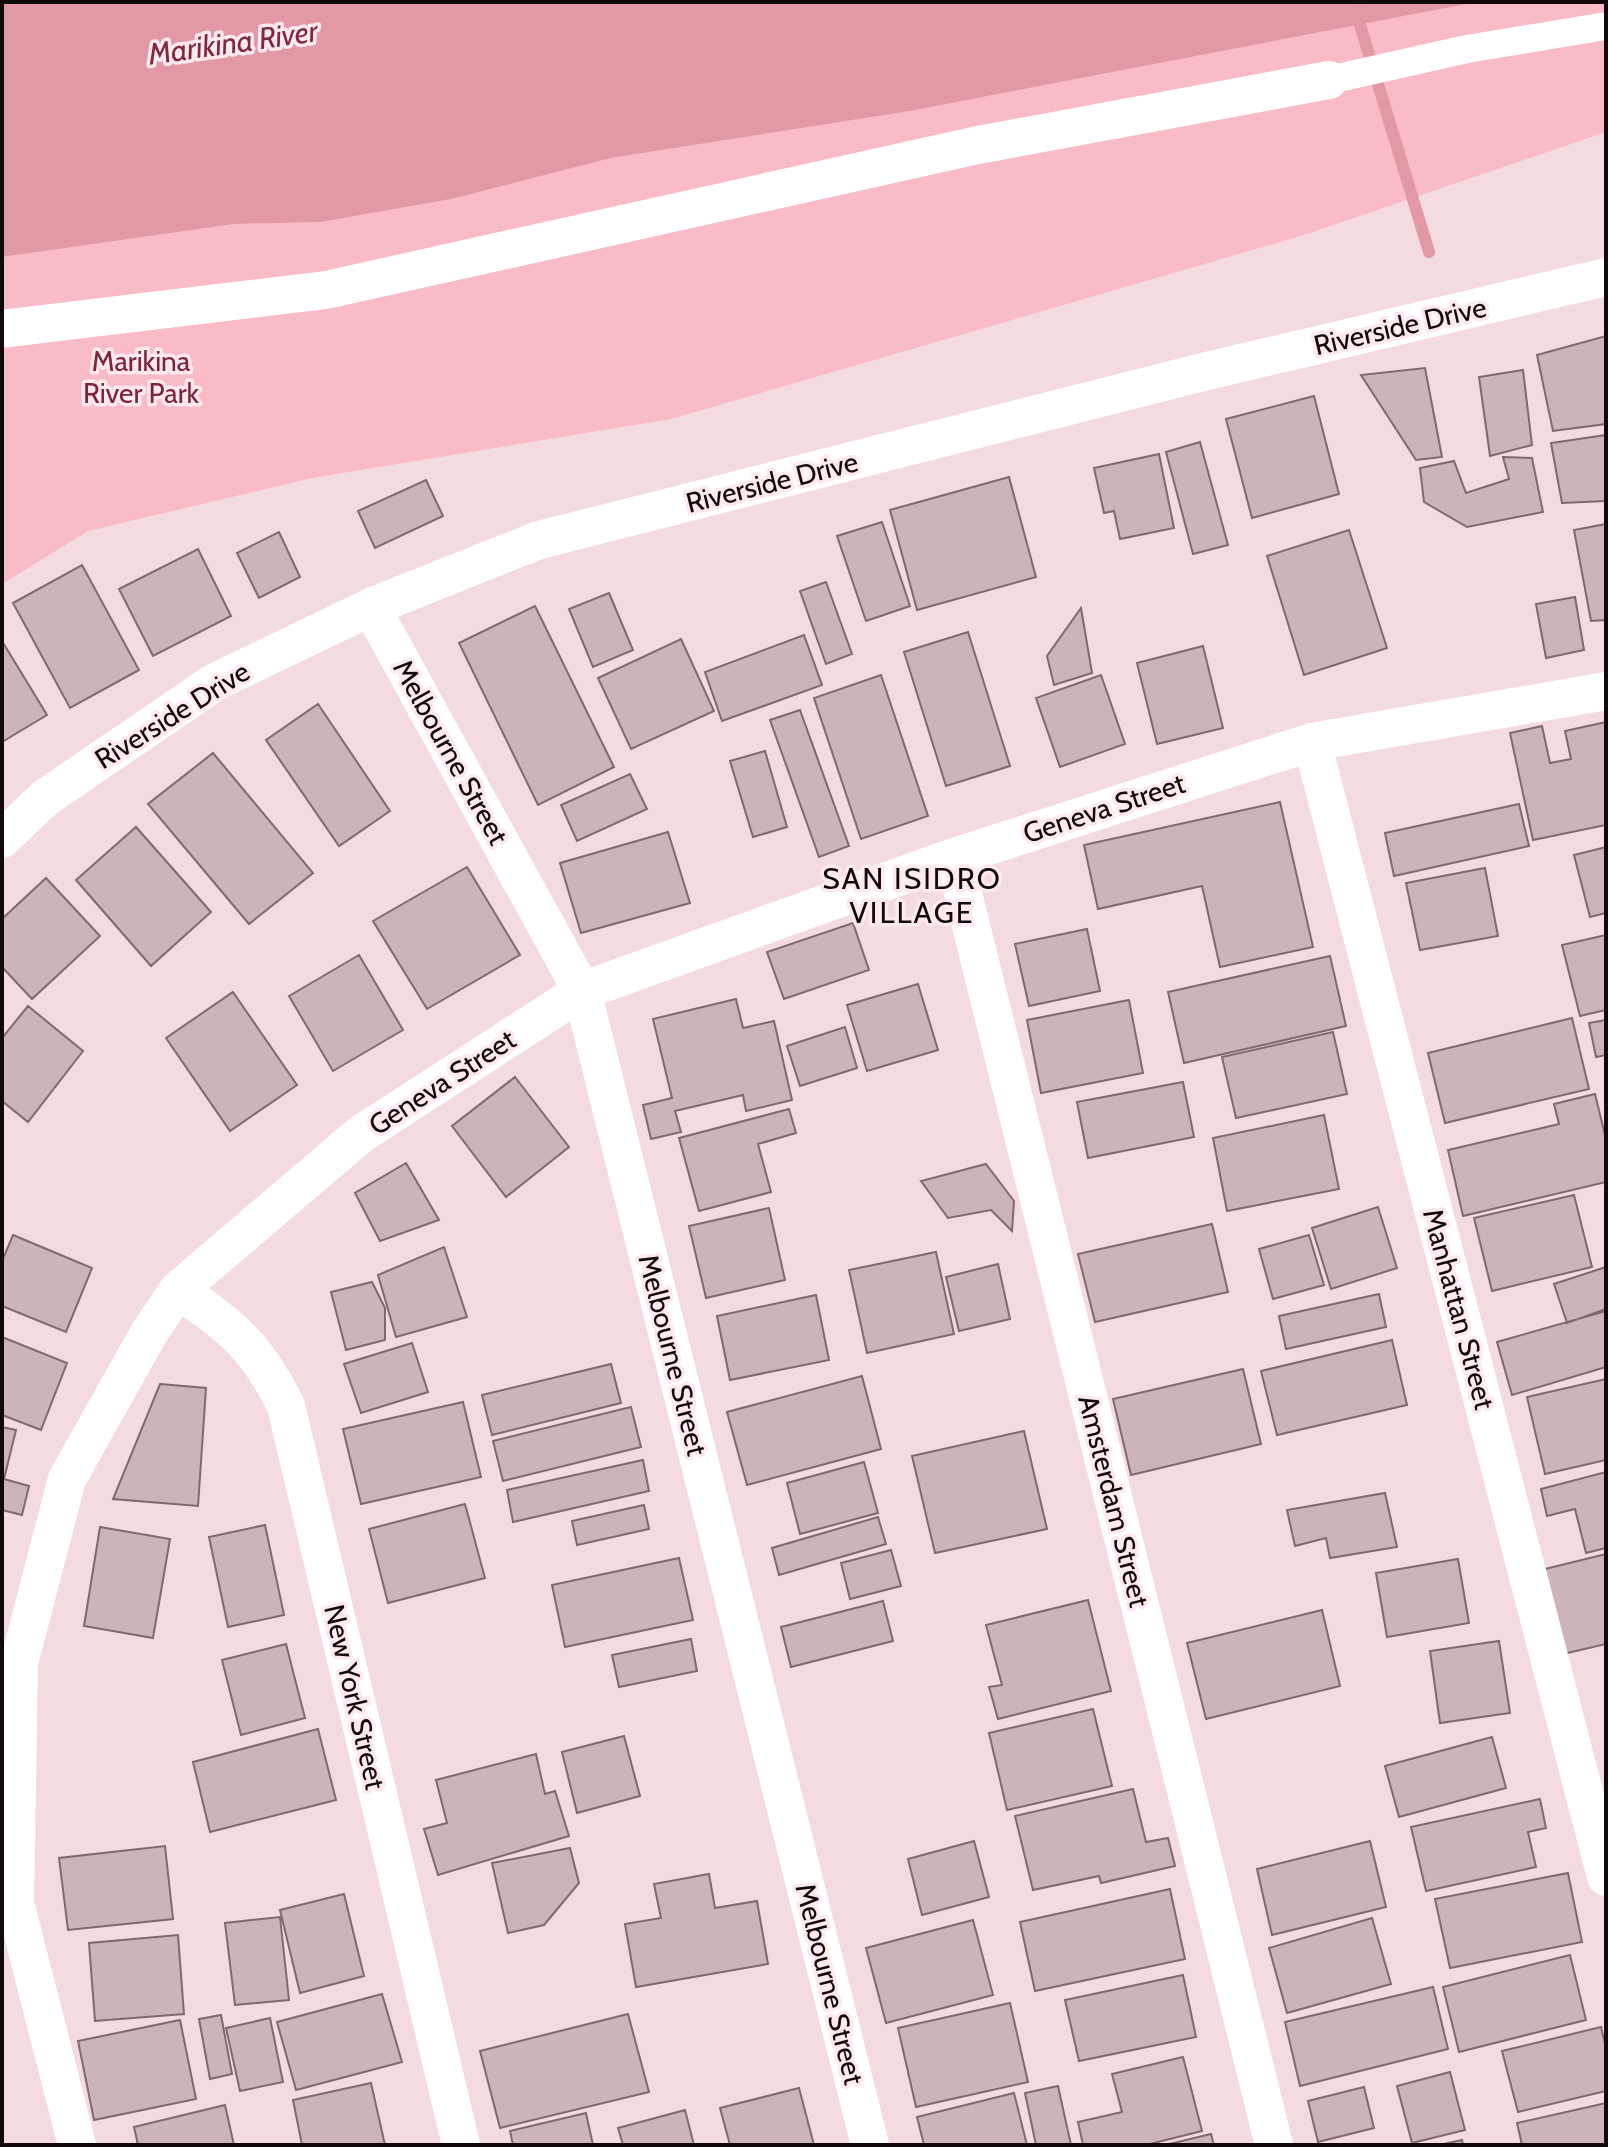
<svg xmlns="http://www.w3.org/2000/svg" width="1608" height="2147" viewBox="0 0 1608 2147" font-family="Cabin,sans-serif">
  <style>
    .green { fill: #f9bbc5 }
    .water { fill: #e398a6 }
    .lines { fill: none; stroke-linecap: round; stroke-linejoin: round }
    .stream { stroke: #e398a6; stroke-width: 12 }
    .building { fill: #ccb4b8; stroke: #806a6d; stroke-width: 2 }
    .pedestrian { stroke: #fff; stroke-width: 28 }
    .minor { stroke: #fff; stroke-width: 38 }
    .labels { text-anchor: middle; stroke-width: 7; stroke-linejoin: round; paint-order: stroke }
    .street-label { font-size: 28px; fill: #11090b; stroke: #fee9ec }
    .park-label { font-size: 28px; fill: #7c243d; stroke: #fee9ec }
    .water-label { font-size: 30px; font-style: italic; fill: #7f273f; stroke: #fee9ec }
    .neighbourhood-label { font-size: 30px; letter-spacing: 2px; fill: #11090b; stroke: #fee9ec }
  </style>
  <rect width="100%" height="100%" fill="#f4dbdf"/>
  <path class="green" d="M1477 2H1606V132L1304 235 671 419 312 478 88 531 2 584V257L234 224 321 222 451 199 611 158 910 111Z"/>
  <path class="water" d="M2 2H1477L910 111 611 158 451 199 321 222 234 224 2 257Z"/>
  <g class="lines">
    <path class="stream" d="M1358 2 1360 25 1429 252"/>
  </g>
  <path class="building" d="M1606 336V424L1553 431 1537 355Z
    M1425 368 1442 457 1416 460 1361 375Z
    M1523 370 1532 445 1490 456 1479 377Z
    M1314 396 1339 494 1252 518 1226 419Z
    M1606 435V501L1562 503 1551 443Z
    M1200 442 1228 545 1193 554 1166 452Z
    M1159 454 1174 528 1120 539 1114 511 1104 513 1094 468Z
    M1503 457 1532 458 1543 512 1467 527 1424 502 1420 468 1454 461 1466 493 1509 479Z
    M1009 477 1036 577 917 610 890 510Z
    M426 480 443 516 375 548 358 511Z
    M882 522 910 606 866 621 837 536Z
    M1606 524V620L1591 621 1574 530Z
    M1349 530 1387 648 1304 675 1267 556Z
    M279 532 300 577 259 598 237 553Z
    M198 549 231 616 153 656 119 589Z
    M82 565 139 670 70 708 13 603Z
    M826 582 852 654 826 664 800 591Z
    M609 593 633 650 593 667 569 609Z
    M1575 597 1584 650 1546 658 1536 604Z
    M535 606 614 767 538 805 459 643Z
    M1081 608 1092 673 1054 685 1047 656Z
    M968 632 1010 766 946 786 904 652Z
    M804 635 822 685 722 721 705 672Z
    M681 639 714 711 631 749 598 678Z
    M2 641 47 715 2 742Z
    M1203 646 1223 728 1157 744 1137 663Z
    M881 675 928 816 861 839 814 698Z
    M1101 675 1125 744 1060 767 1036 698Z
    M318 704 390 811 339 846 266 740Z
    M800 710 849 846 819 857 770 720Z
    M1606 722V825L1533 840 1510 733 1542 726 1550 763 1571 759 1565 731Z
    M765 751 787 827 753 837 730 761Z
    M213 753 313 873 249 924 148 804Z
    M630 774 647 809 577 841 561 805Z
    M1280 802 1313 947 1220 967 1202 886 1098 909 1084 845Z
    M1519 804 1529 846 1394 876 1385 833Z
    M136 827 211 912 151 966 76 880Z
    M668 832 690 903 581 933 560 863Z
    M1606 847V913L1590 917 1574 855Z
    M467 867 520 955 427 1009 373 921Z
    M1485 868 1498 936 1420 950 1406 883Z
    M46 878 100 936 32 999 2 967V919Z
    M853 923 869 970 784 999 767 952Z
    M1087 929 1100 991 1029 1006 1015 944Z
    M1606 935V1010L1580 1016 1562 945Z
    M359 955 403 1030 333 1071 289 996Z
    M1330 956 1346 1026 1184 1063 1168 992Z
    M918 984 938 1050 867 1071 847 1005Z
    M233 992 297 1085 230 1131 166 1038Z
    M736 999 743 1028 774 1021 792 1100 746 1111 743 1095 675 1111 681 1132 651 1139 643 1105 672 1098 653 1019Z
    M1129 1000 1143 1073 1041 1093 1027 1020Z
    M28 1006 83 1051 28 1122 2 1101V1038Z
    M1572 1018 1589 1089 1445 1123 1428 1053Z
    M1606 1020V1055L1596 1057 1589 1023Z
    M845 1027 857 1068 800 1086 787 1046Z
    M1333 1032 1347 1094 1236 1118 1222 1057Z
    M515 1077 569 1147 506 1197 452 1126Z
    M1183 1082 1194 1137 1088 1158 1077 1102Z
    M1595 1094 1606 1139V1182L1463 1216 1448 1150 1559 1124 1554 1104Z
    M789 1109 796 1133 758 1144 771 1192 699 1211 679 1138Z
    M1324 1115 1339 1189 1227 1211 1213 1138Z
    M406 1163 439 1220 380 1241 355 1193Z
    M986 1164 1014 1201 1012 1231 991 1210 948 1218 921 1181Z
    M1574 1195 1592 1267 1492 1291 1474 1218Z
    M1378 1207 1397 1268 1331 1289 1312 1228Z
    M769 1208 785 1280 706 1298 689 1226Z
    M1212 1224 1228 1292 1095 1322 1078 1254Z
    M13 1235 92 1268 66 1332 2 1306V1261Z
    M1309 1235 1324 1285 1273 1299 1259 1249Z
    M444 1247 467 1317 396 1337 378 1275Z
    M936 1252 954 1334 867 1353 849 1270Z
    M998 1264 1010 1319 959 1331 946 1277Z
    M1606 1267V1309L1567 1323 1554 1284Z
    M372 1282 385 1308V1340L346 1350 331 1292Z
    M1379 1294 1386 1327 1286 1349 1279 1316Z
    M816 1295 829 1360 730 1380 717 1316Z
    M1606 1311V1367L1512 1395 1497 1342Z
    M2 1337 67 1363 41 1430 2 1415Z
    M1392 1340 1407 1405 1277 1435 1261 1371Z
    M412 1343 428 1392 361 1413 344 1364Z
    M611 1364 621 1403 492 1435 482 1395Z
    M1243 1369 1261 1444 1131 1475 1113 1399Z
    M862 1376 881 1449 747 1485 727 1412Z
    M1606 1379V1460L1545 1474 1527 1397Z
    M160 1384 206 1388 198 1506 113 1499Z
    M463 1402 481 1477 361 1504 343 1429Z
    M631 1407 641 1447 503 1481 493 1441Z
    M2 1427 16 1430 4 1479 29 1486 22 1515 2 1510Z
    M1024 1431 1047 1529 935 1553 912 1456Z
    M643 1460 649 1491 513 1522 507 1490Z
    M864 1462 878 1513 800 1534 787 1483Z
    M1606 1472V1548L1586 1553 1575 1509 1547 1516 1541 1489Z
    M1385 1493 1397 1547 1330 1558 1326 1538 1295 1546 1287 1510Z
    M465 1504 485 1578 388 1603 369 1529Z
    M644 1505 649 1529 577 1545 572 1521Z
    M878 1517 886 1544 779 1575 772 1548Z
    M265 1525 284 1615 228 1627 209 1537Z
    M100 1527 170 1539 153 1638 84 1626Z
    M891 1550 901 1586 850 1599 841 1563Z
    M1606 1554V1644L1563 1654 1541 1570Z
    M679 1558 693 1620 565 1647 552 1585Z
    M1458 1559 1469 1623 1387 1637 1376 1573Z
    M1088 1600 1111 1691 998 1719 989 1687 1002 1685 986 1625Z
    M883 1601 893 1641 791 1667 781 1627Z
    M1322 1610 1340 1686 1206 1719 1187 1643Z
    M691 1639 697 1671 619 1687 612 1655Z
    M1499 1641 1510 1713 1440 1723 1430 1651Z
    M286 1644 305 1718 241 1735 222 1660Z
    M1093 1709 1112 1786 1007 1810 989 1733Z
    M318 1729 336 1800 210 1832 193 1762Z
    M624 1736 640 1796 577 1813 562 1752Z
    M1492 1737 1506 1788 1399 1817 1385 1766Z
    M536 1754 545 1794 555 1791 569 1836 438 1875 424 1829 447 1823 436 1780Z
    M1133 1789 1146 1842 1168 1838 1175 1866 1101 1883 1099 1876 1033 1890 1015 1816Z
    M1540 1799 1546 1828 1528 1832 1536 1867 1426 1891 1411 1827Z
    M974 1841 989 1897 922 1915 908 1859Z
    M1370 1841 1386 1907 1272 1935 1257 1869Z
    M165 1846 173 1919 68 1930 59 1858Z
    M570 1848 579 1883 544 1925 508 1933 492 1863Z
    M1568 1873 1582 1942 1450 1968 1435 1899Z
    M709 1874 715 1908 757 1901 768 1964 636 1987 625 1924 661 1918 654 1884Z
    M1170 1889 1185 1959 1035 1991 1020 1922Z
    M344 1894 364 1976 300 1993 280 1910Z
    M280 1917 289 2000 235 2005 225 1923Z
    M1372 1918 1391 1984 1287 2013 1269 1948Z
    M973 1920 993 1995 886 2023 866 1948Z
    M178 1935 184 2014 95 2021 89 1943Z
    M1570 1955 1586 2020 1459 2052 1443 1987Z
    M1183 1975 1196 2037 1079 2061 1065 2000Z
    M1433 1987 1448 2049 1300 2086 1285 2022Z
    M382 1994 402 2062 296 2090 277 2022Z
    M1010 2003 1028 2082 916 2107 898 2028Z
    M628 2014 649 2092 500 2128 480 2051Z
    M221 2015 232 2074 210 2079 199 2019Z
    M270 2018 283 2082 240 2091 226 2028Z
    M180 2020 196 2099 94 2120 78 2041Z
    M1601 2027 1606 2048V2091L1518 2112 1502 2051Z
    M1183 2057 1202 2131 1146 2145H1083L1078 2122 1122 2112 1112 2074Z
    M1450 2072 1465 2130 1412 2143 1397 2086Z
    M371 2083 385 2145H302L293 2100Z
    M1058 2086 1071 2145H1036L1025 2093Z
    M1364 2087 1374 2128 1318 2142 1308 2101Z
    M799 2088 814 2145H730L720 2108Z
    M1014 2093 1027 2145H924L917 2117Z
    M1606 2103V2145H1522L1517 2123Z
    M225 2105 234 2145H138L134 2127Z
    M685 2110 694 2145H623L618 2128Z
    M586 2113 593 2145H513L510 2131Z
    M1211 2134 1214 2145H1165Z
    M1462 2140 1463 2145H1439Z"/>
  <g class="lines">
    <path class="pedestrian" d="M1329 80 1467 49 1606 26"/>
    <path class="minor" d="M2 329 326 290 978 145 1329 80
      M371 607 582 991 870 2145
      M1312 742 1606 1877
      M2 839 45 798 215 682 371 607 539 540 1207 371 1606 277
      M954 857 1274 2145
      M178 1290C232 1327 256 1345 286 1406L461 2145
      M77 2145 15 1903 19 1663 67 1479 149 1333 178 1290 361 1134 582 991 954 857 1312 742 1606 691"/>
  </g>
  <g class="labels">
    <g class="street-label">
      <text transform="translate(1400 326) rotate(-13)" y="10">Riverside Drive</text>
      <text transform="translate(772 482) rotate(-14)" y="10">Riverside Drive</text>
      <text transform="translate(172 715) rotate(-32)" y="10">Riverside Drive</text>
      <text transform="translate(451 752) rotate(61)" y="10">Melbourne Street</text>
      <text transform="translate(1104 808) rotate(-18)" y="10">Geneva Street</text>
      <text transform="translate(442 1082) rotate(-33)" y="10">Geneva Street</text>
      <text transform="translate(1459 1309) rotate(75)" y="10">Manhattan Street</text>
      <text transform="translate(673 1355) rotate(76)" y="10">Melbourne Street</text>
      <text transform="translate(1114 1501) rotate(76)" y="10">Amsterdam Street</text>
      <text transform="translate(355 1697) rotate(77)" y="10">New York Street</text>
      <text transform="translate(830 1984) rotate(76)" y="10">Melbourne Street</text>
    </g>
    <g class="park-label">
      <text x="141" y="371">Marikina<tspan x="141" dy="32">River Park</tspan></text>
    </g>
    <g class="water-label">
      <text transform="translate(233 43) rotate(-8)" y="10">Marikina River</text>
    </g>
    <g class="neighbourhood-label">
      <text x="912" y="889">SAN ISIDRO<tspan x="912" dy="34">VILLAGE</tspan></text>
    </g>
  </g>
  <rect width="1608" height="2147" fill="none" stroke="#11090b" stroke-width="8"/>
</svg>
